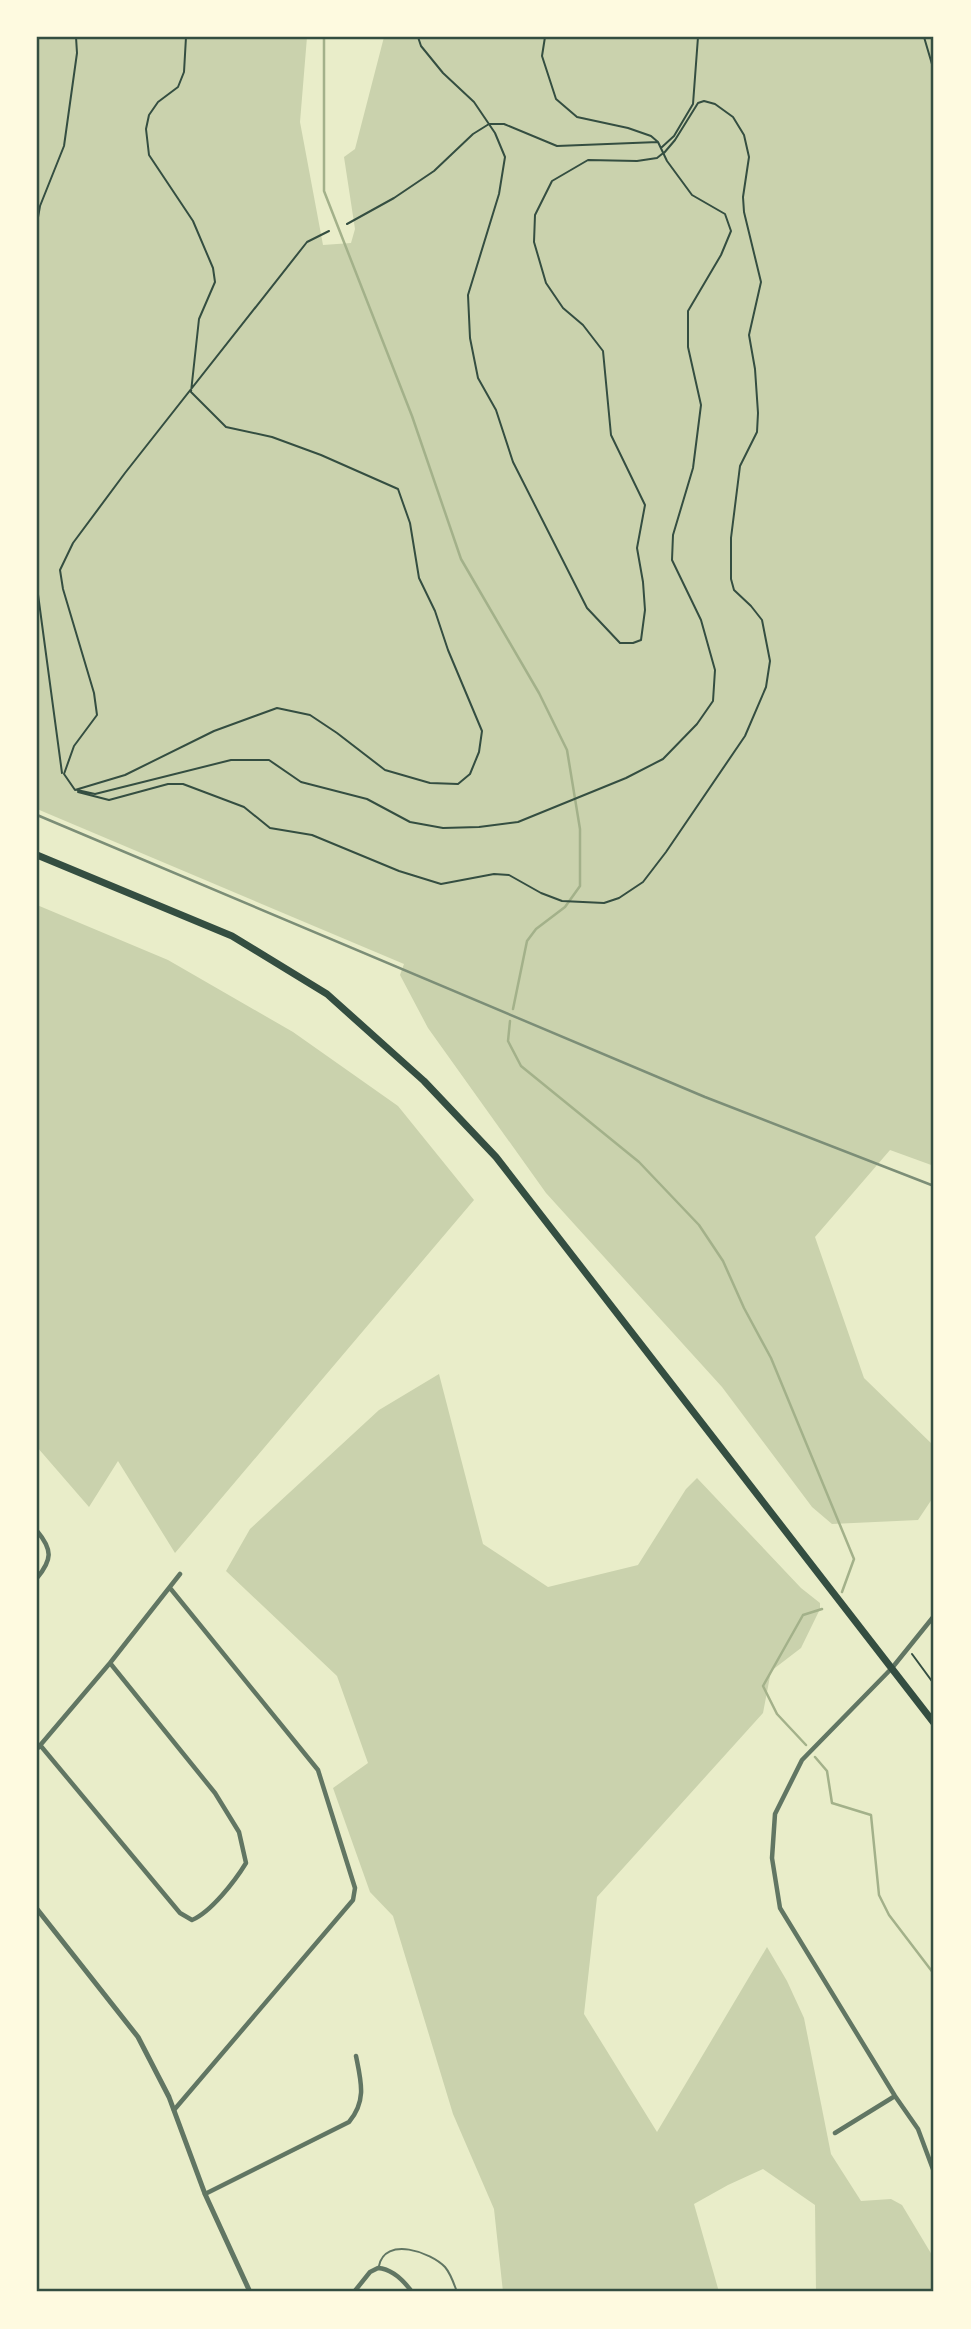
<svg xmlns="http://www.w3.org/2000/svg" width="971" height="2329" viewBox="0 0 971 2329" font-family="'Public Sans',sans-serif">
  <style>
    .green { fill: #cad2ad }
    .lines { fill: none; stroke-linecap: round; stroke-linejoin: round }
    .stream { stroke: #a3b18a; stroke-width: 2.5 }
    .path { stroke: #344e41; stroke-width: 2 }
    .service { stroke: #617663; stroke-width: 2 }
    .minor { stroke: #617663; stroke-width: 4.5 }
    .tertiary { stroke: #617663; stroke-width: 5 }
    .primary { stroke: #344e41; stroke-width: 7 }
    .rail { stroke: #7c8e77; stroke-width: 2.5 }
    .neatline { fill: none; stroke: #344e41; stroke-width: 2.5 }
  </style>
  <rect width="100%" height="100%" fill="#e9edc9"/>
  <path class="green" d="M37 37H307L300 122 323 245 351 243 355 229 344 157 355 149 384 37H934V1166L890 1150 815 1237 864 1378 934 1446V1496L918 1520 832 1524 812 1507 722 1387 546 1193 428 1028 400 975 404 964 37 809Z
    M37 905 168 960 293 1032 398 1106 474 1200 175 1553 118 1461 89 1507 37 1447Z
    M439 1374 483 1544 548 1587 638 1565 686 1489 697 1478 801 1588 820 1603V1609L801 1648 771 1671 763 1713 597 1897 584 2014 657 2132 767 1947 787 1981 804 2018 831 2154 861 2201 891 2199 902 2205 932 2255V2292H816L815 2205 763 2169 728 2185 694 2204 719 2292H503L494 2209 453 2114 393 1916 370 1892 333 1788 368 1763 337 1676 226 1571 250 1529 379 1410Z"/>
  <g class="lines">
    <path class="stream" d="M324 37V191L412 416 461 559 539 693 567 750 580 829V886L565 907 536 929 527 941 513 1009
      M510 1021 508 1041 521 1066 639 1162 699 1225 723 1261 744 1308 771 1358 854 1559 842 1592
      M806 1745 777 1714 763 1686 803 1615 822 1609
      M815 1757 827 1771 832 1803 871 1815 879 1895 889 1915 934 1974"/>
    <path class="path" d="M186 37 184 72 178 87 158 102 149 115 146 129 149 155 193 221 213 268 215 282 199 319 191 392 226 427 272 437 321 455 398 489 410 523 419 578 435 611 448 650 482 731 479 752 470 774 458 784 430 783 385 770 337 733 310 715 277 708 214 731 125 775 75 790 64 774 74 746 97 715 94 693 63 589 60 570 73 543 125 473 307 242 329 231
      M418 37 421 46 443 73 474 102 495 133 505 157 499 194 468 295 470 338 478 378 496 410 513 462 587 608 620 643H633L641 640 645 610 643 582 637 548 645 505 611 435 603 351 583 325 563 308 546 283 534 242 535 215 552 181 588 160 637 161 657 158 662 154
      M924 37 934 71
      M662 147 674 136 693 104 698 37
      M37 223 40 206 64 146 77 53 76 37
      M347 224 394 198 434 171 473 134 489 124H504L557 146 658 142
      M37 587 62 773
      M77 790 95 794 231 760H269L301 782 367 799 410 822 443 828 479 827 518 822 626 778 663 759 697 724 713 701 715 670 701 620 672 560 673 535 693 468 701 405 688 347V311L721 255 731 231 725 214 692 195 667 161 658 142 651 136 628 128 577 117 556 99 542 56 545 37
      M78 792 109 800 168 784H183L244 807 270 828 312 835 399 871 441 884 494 874 509 875 541 893 562 901 604 903 619 898 643 882 666 852 745 736 766 687 770 661 762 620 751 606 734 590 731 579V538L740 466 757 432 758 413 755 369 749 335 761 282 744 212 743 197 749 157 744 135 733 117 715 104 704 101 698 103 675 140 664 153
      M912 1654 934 1684"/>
    <path class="service" d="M379 2266C385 2236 431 2252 445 2267 451 2274 454 2284 457 2292"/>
    <path class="minor" d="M37 1531C53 1550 52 1560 37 1578
      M170 1588 318 1770 355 1888 353 1900 174 2110
      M934 1616 892 1668 802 1760 775 1814 772 1858 780 1908 895 2096 918 2129 934 2172
      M40 1745 180 1913 192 1920C211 1912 235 1881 246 1863L239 1832 215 1793 110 1663
      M37 1749 110 1663 180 1574
      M835 2133 895 2096
      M205 2194 349 2122C367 2101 361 2081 356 2056
      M354 2292 370 2272 378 2268C393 2269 404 2281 412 2292"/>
    <path class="tertiary" d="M37 1909 138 2037 169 2097 205 2194 250 2292"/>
    <path class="primary" d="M37 855 232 936 327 994 424 1081 496 1157 934 1723"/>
    <path class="rail" d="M37 815 705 1097 934 1186"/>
  </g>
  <rect width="971" height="2329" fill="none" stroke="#fefae0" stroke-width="77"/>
  <rect x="38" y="38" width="894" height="2252" class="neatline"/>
</svg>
